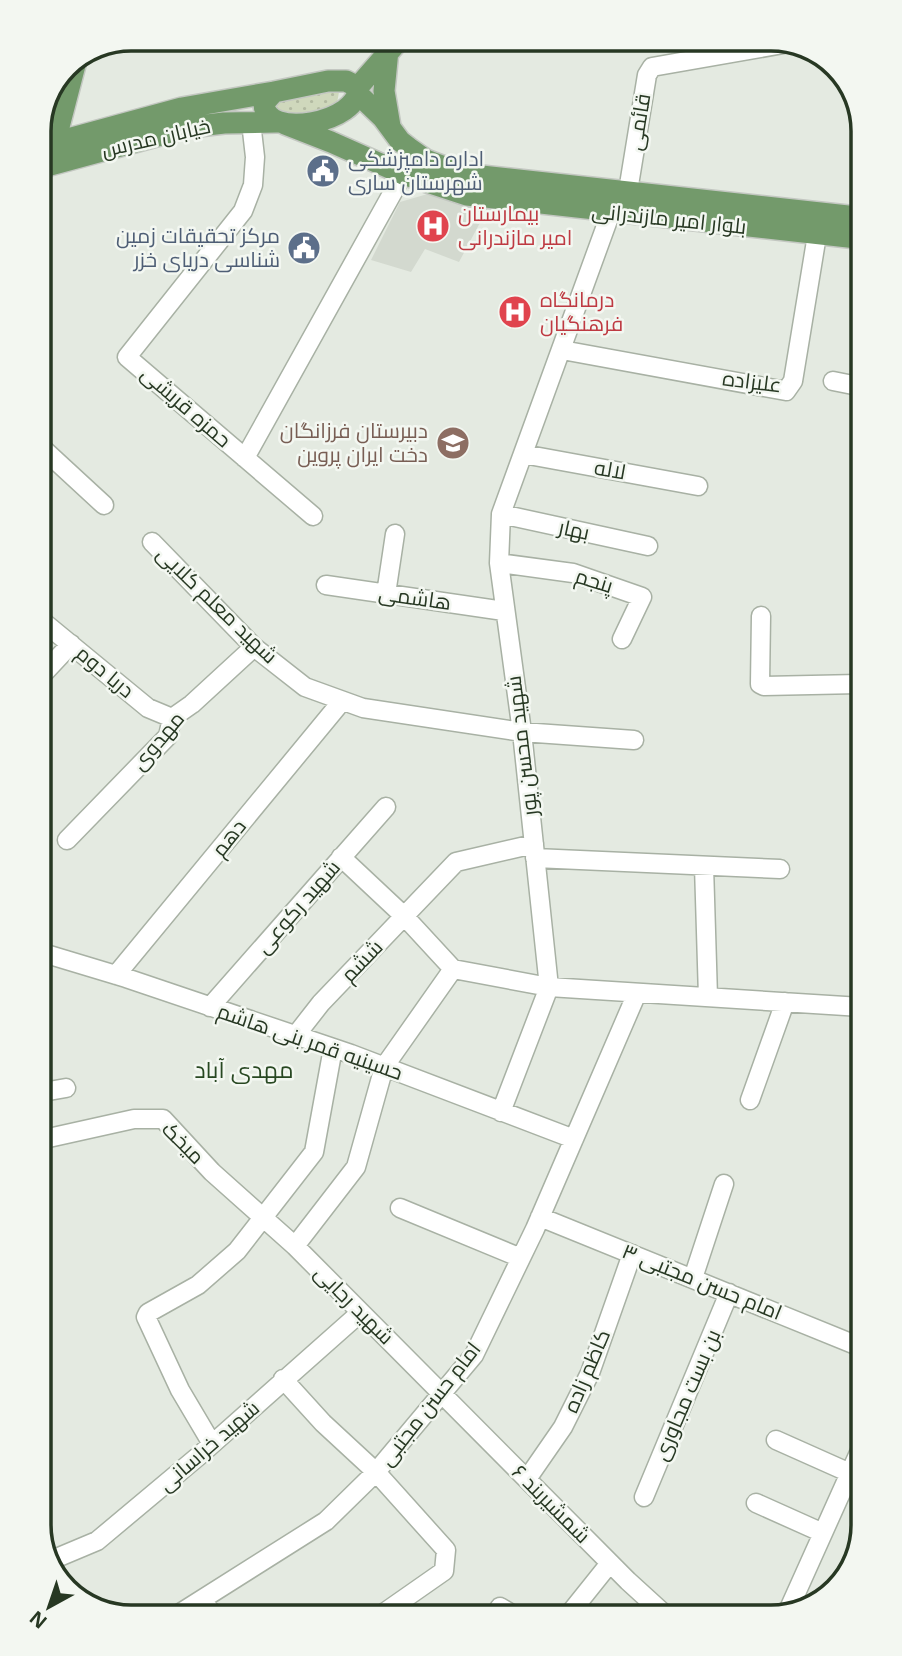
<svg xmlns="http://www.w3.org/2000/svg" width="902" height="1656" viewBox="0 0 902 1656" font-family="'Open Sans',Cairo,sans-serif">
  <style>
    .built { fill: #d3d9cf }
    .grass { fill: url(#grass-dots) }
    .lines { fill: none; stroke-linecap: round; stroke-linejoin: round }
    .minor-casing { stroke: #a8b1a4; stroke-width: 21 }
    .major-casing { stroke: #c3c7c1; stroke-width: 24 }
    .minor { stroke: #fff; stroke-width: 18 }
    .major { stroke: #739a6b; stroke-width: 21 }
    .labels { text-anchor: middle; stroke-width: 5; stroke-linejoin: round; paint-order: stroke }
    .street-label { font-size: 21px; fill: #273823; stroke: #f3f7f1 }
    .service-label { font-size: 21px; fill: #4e5e75; stroke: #f3f7f1; text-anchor: start }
    .health-label { font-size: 21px; fill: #be3a42; stroke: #f3f7f1; text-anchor: start }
    .education-label { font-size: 21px; fill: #785e54; stroke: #f3f7f1; text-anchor: end }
    .neighbourhood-label { font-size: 23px; fill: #284822; stroke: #f3f7f1 }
    .rim { fill: none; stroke: #273823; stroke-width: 3.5 }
  </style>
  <defs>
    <pattern id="grass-dots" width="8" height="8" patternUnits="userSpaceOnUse" patternTransform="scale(1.75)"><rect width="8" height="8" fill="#cfd8bc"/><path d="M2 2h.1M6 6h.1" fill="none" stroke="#b2baa1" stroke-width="1.8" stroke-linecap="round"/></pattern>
  </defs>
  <rect width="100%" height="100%" fill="#e4eae1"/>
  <path class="built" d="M431 193 490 204 459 262 425 249 411 272 371 260 400 202Z"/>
  <path class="grass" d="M337 88 339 92 337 103C319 114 298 114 277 115L271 97Z"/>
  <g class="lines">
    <defs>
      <path id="minor" d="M42 117 60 122
        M251 122 255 157 253 185 243 211 127 357 313 516
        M628 191 647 75 652 67 789 43
        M611 212 501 514 499 563 522 732 549 987 861 1007
        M562 350 786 391 793 381 817 235
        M833 381 858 386
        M40 446 104 505
        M523 454 698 486
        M245 458 403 174
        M501 514 648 546
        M152 542 254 647 305 687 363 708 522 732 634 740
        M499 563 573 573 642 597 622 639
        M326 585 504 611
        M386 594 395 534
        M761 616 760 684 764 686 859 684
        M41 620 148 708 172 718
        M41 676 71 644
        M67 840 168 736 172 718 192 704 254 647
        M341 857 405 917 453 969 549 987 501 1112
        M535 858 780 869
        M704 866 708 997
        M43 953 126 978 351 1054 574 1139
        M116 975 342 701
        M210 1007 386 807
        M296 1035 321 1003 456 862 534 844
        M43 1092 66 1088
        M750 1100 785 1002
        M44 1139 134 1119H163L212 1172 295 1246 628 1581 662 1612
        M400 1208 521 1258
        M540 1217 863 1348
        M295 1246 356 1167 384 1067 453 969
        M693 1278 724 1184
        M283 1379 323 1423 376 1472 446 1550 444 1571 381 1615
        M776 1440 850 1473
        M212 1444 180 1390 146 1317 148 1313 198 1285 237 1251 314 1152 333 1048
        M527 1479 563 1427 590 1373 632 1254
        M644 1497 729 1293
        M756 1503 823 1533
        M47 1562 97 1541 201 1454 360 1313
        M203 1599 213 1616
        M788 1611 863 1444
        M570 1613 610 1563
        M496 1614 500 1607 510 1613
        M174 1617 326 1521 376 1472 474 1355 535 1229 637 993"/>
      <path id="major" d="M388 50 384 91 390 126
        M328 81H346L358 87C361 123 263 141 264 103L274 92Z
        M358 87 400 39
        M358 94 383 118 400 141 409 148 426 160 463 174 857 217
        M285 124 331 142 403 174 467 195 857 238
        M55 142 76 61
        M39 147 182 108 274 92
        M39 168 190 127 224 123 276 122"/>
    </defs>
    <use href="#minor" class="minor-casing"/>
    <use href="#major" class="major-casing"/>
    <use href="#minor" class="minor"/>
    <use href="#major" class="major"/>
  </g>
  <defs>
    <symbol id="civic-disc" viewBox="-11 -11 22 22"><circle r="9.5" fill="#5c6f8a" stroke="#f3f7f1"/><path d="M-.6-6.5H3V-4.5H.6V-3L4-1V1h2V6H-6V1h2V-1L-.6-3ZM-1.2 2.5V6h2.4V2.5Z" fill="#fff"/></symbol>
    <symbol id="hospital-disc" viewBox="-11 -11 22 22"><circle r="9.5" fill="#e0444e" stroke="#f3f7f1"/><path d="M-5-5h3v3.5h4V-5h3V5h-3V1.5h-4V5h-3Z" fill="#fff"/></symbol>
    <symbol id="school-disc" viewBox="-11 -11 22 22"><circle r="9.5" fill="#8d6e63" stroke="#f3f7f1"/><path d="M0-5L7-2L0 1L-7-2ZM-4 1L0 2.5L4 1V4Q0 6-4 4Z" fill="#fff"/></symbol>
  </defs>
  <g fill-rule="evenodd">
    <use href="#civic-disc" x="304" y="152" width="38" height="38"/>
    <use href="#hospital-disc" x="414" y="207" width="38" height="38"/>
    <use href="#civic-disc" x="285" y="229" width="38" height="38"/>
    <use href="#hospital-disc" x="496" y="293" width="38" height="38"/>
    <use href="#school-disc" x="434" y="424" width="38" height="38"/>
  </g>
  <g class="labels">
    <g class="street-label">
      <text transform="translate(639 122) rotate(-81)" y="7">قائمی</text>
      <text transform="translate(156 138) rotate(-13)" y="7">خیابان مدرس</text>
      <text transform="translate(669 219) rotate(6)" y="7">بلوار امیر مازندرانی</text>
      <text transform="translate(752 382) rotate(7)" y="7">علیزاده</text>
      <text transform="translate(186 407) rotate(41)" y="7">حمزه قریشی</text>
      <text transform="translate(610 470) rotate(10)" y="7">لاله</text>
      <text transform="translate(574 530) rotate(12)" y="7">بهار</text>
      <text transform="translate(594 581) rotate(17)" y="7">پنجم</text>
      <text transform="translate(415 598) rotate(8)" y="7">هاشمی</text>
      <text transform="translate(217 605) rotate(44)" y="7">شهید معلم کلایی</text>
      <text transform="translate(105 672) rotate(40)" y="7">دریا دوم</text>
      <text transform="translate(158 741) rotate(-50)" y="7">مهدوی</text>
      <text transform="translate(522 746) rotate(-97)" y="7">شهید محسن پور</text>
      <text transform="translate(229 838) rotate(-51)" y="7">دهم</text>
      <text transform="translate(298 907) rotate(-49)" y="7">شهید رکوعی</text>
      <text transform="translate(362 961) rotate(-46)" y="7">ششم</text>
      <text transform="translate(310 1042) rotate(19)" y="7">حسینیه قمر بنی هاشم</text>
      <text transform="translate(183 1143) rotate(45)" y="7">میخک</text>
      <text transform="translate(702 1282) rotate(22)" y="7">امام حسن مجتبی ۳</text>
      <text transform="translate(354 1305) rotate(45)" y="7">شهید رجایی</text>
      <text transform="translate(587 1371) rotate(-67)" y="7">کاظم زاده</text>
      <text transform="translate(687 1395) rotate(-67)" y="7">بن بست مجاوری</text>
      <text transform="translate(430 1404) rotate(-52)" y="7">امام حسن مجتبی</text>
      <text transform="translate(209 1446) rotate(-41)" y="7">شهید خراسانی</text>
      <text transform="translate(551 1504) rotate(45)" y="7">شمشیربند ۶</text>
    </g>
    <g class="service-label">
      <text x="348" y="166">اداره دامپزشکی<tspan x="348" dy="24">شهرستان ساری</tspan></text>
      <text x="280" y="243" text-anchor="end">مرکز تحقیقات زمین<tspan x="280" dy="24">شناسی دریای خزر</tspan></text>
    </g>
    <g class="health-label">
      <text x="458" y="221">بیمارستان<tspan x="458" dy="24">امیر مازندرانی</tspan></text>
      <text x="540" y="307">درمانگاه<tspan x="540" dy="24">فرهنگیان</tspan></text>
    </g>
    <g class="education-label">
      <text x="428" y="438">دبیرستان فرزانگان<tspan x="428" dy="24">دخت ایران پروین</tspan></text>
    </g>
    <g class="neighbourhood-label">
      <text x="244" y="1078">مهدی آباد</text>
    </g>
  </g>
  <path d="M0 0H902V1656H0ZM131 51H771A80 80 0 0 1 851 131V1525A80 80 0 0 1 771 1605H131A80 80 0 0 1 51 1525V131A80 80 0 0 1 131 51Z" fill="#f3f7f1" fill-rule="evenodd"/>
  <path class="rim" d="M131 51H771A80 80 0 0 1 851 131V1525A80 80 0 0 1 771 1605H131A80 80 0 0 1 51 1525V131A80 80 0 0 1 131 51Z"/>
  <g transform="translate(49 1607) rotate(220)" stroke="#f3f7f1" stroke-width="5" paint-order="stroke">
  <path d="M0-5L12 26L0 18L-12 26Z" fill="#273823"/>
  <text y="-10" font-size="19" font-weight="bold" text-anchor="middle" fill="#273823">N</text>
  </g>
</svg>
